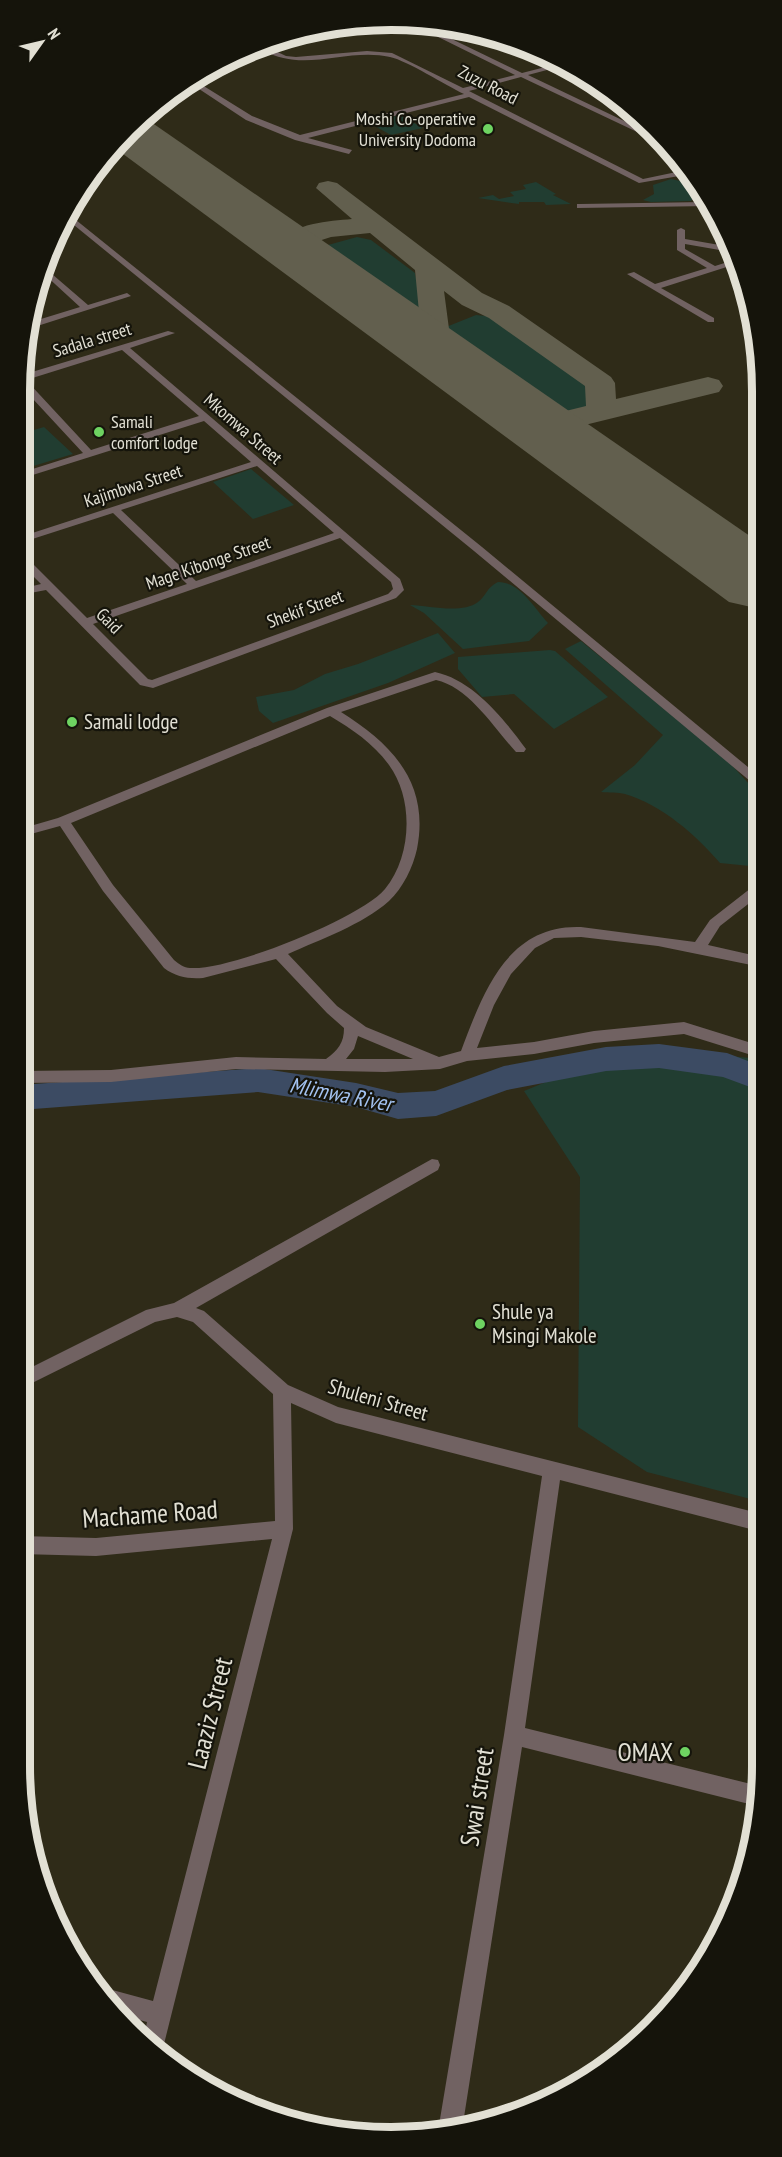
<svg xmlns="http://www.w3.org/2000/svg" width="782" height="2157" viewBox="0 0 782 2157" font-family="'PT Sans Narrow',sans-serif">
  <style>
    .green { fill: #213d31 }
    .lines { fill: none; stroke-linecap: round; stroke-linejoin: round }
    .river { fill: #3c4b63; fill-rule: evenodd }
    .taxiway { fill: #625f4e; fill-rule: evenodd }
    .runway { fill: #625f4e; fill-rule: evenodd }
    .minor { fill: #716262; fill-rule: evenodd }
    .poi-dot { fill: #6ed361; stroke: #15140b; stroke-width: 2 }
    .labels { text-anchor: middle; stroke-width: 4.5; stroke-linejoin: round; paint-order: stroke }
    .far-street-label { font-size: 18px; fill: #e2e0d4; stroke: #15140b }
    .far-poi-label { font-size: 18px; fill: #e2e0d4; stroke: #15140b; text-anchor: end }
    .poi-label { font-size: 21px; fill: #e2e0d4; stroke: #15140b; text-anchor: start }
    .street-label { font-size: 21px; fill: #e2e0d4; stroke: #15140b }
    .water-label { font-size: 22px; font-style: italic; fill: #a2c1ef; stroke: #15140b }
    .near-street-label { font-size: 26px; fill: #e2e0d4; stroke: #15140b }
    .near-poi-label { font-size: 26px; fill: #e2e0d4; stroke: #15140b; text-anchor: end }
    .rim { fill: none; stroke: #e2e0d4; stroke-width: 8 }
  </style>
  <rect width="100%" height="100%" fill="#2f2b18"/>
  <path class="green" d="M400 115 423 128 391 135 369 123Z
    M671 179 690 183 694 197 691 201 651 202 643 200 654 194 653 185Z
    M536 182 556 194 553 195 571 204 546 205 544 202H519V204L478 198 493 195 499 199 514 196 510 192 526 189 523 185Z
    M357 237 371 240 415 273 422 308 408 310 324 250 328 245Z
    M493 314 593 388 592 409 571 414 554 412 455 343 446 327 476 315 486 316Z
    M44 427 73 454 20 470V434Z
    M251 469 294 505 253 519 213 482Z
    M498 582C520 582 534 608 548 623L529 641 463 649 424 613 410 605C430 606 462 614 478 602 487 595 486 588 498 582Z
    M438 633 455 653 388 683 273 723 259 711 256 697 294 690 325 674 358 664Z
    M581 641 728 761 760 796V867L720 863C696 835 662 805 625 794 618 792 609 793 601 792L635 765 663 735 565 649Z
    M550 650 555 651 608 697 554 729 514 694 482 697 458 669V657Z
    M631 1047 761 1059 762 1502 647 1472 578 1427 580 1177 524 1091Z"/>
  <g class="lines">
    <path class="river" d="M659 1044 727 1053 761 1066V1091L723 1077 659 1068 606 1071 507 1090 436 1116 398 1119 356 1107 258 1092 20 1110V1085L258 1068 356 1083 398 1093 435 1091 504 1066 606 1047Z"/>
    <path class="taxiway" d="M328 181 337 183 482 293 509 306 611 377 615 383 616 399 708 377 719 380 723 386 719 392 540 436 529 434 525 427 529 420 586 406 585 386 489 318 462 305 444 291 451 344 459 356 454 362 444 365 434 362 423 344 421 330 405 331 385 327 381 321 385 315C396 312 409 317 419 312L415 270 370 233 331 237 306 245 302 254 293 256 284 254 279 243C293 223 329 221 352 219L316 188 319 183Z"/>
    <path class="runway" d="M148 120 760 543V609L729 602 115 148Z"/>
    <path class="minor" d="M420 28H429L522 73 557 64 562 66 528 75 664 140 671 148 521 77 469 91 643 179 686 170 689 174H687L710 206 577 208V204H580L704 202 691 184 679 176 639 183 469 97 308 138 352 150 349 154 295 140 246 120 190 83 194 80 252 116 300 135 464 94C445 85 408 61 390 57 347 47 304 74 263 50L269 48 286 56 296 57 367 51 392 53 463 88 515 75Z
      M71 216 482 547 760 777V787L756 786 474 551 69 221Z
      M681 228 685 230V239L731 247V252L685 244V249L715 266 734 260 736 264 661 288 714 318V322H708L627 274 634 272 655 284 707 268 677 250V230Z
      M45 268 88 305 127 293 131 296 28 329V323L80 307 43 273Z
      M168 331 175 333 130 348 400 579 404 590 396 598 153 688 140 685 46 590 20 595V589L41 584 20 563V554L24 555 87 618 187 584 113 513 20 543V537L251 462 204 421 20 479V473L83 453 20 385 22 375ZM122 350 199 416 91 450 26 380ZM257 466 334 533 196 581 121 510ZM340 538 391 582 393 589 388 594 152 680 148 679 93 624Z
      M435 672C473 680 504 719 526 749L524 752H516C494 728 469 687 436 680L341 712C392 744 430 783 417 849 413 867 403 888 389 901 362 925 321 939 288 954L337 1006 366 1027 439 1057 461 1051C483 993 507 924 581 927L695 942 710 920 760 881 761 894 720 926 708 945 761 957V967L658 946 581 937 554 938 535 948 511 974 494 1005 477 1048 534 1042 594 1031 684 1022 761 1046V1058L684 1034 594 1043 534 1054 467 1061 440 1069 385 1072 236 1069 111 1082 20 1083V1071L111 1070 236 1057 326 1059C338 1050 344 1043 344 1028L327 1013 276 959 203 978C188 979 176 977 164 968L103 891 60 826 20 837V829L58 818 327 708ZM330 716C352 729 374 744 389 765 414 799 412 856 385 889 361 918 229 971 190 968 184 968 179 964 174 960L113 885 71 823ZM358 1036 413 1059H346L354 1049Z
      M20 730C26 732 36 742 32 748H24L20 742Z
      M432 1159 438 1160 440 1165 438 1170 196 1308 204 1311 288 1385 338 1407 762 1514V1532L560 1480 525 1728 759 1786 757 1806 522 1747 462 2130 438 2131 504 1735 542 1476 336 1423 291 1403 293 1529 162 2052 144 2037 147 2022 114 2013 100 1990 105 1988 153 2001 272 1539 96 1556 20 1554V1536L96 1538 275 1521 273 1394 193 1322 177 1317 155 1322 20 1389V1373L146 1310 174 1303Z"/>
  </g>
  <g class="poi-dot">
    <circle cx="488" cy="129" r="6"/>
    <circle cx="99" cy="432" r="6"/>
    <circle cx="72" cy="722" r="6"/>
    <circle cx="480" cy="1324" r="6"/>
    <circle cx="685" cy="1752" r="6"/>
  </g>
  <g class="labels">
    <g class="far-street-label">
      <text transform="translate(488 85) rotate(27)" y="6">Zuzu Road</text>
      <text transform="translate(92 340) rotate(-17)" y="6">Sadala street</text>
      <text transform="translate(243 429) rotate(41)" y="6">Mkomwa Street</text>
      <text transform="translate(133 486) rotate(-18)" y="6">Kajimbwa Street</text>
      <text transform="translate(208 563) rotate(-19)" y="6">Mage Kibonge Street</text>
      <text transform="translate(305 609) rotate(-20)" y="6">Shekif Street</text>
      <text transform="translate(109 621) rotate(45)" y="6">Gaid</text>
    </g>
    <g class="far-poi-label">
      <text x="476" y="125">Moshi Co-operative<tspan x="476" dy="21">University Dodoma</tspan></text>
      <text x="111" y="428" text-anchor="start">Samali<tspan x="111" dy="21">comfort lodge</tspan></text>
    </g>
    <g class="poi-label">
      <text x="84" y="729">Samali lodge</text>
      <text x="492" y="1319">Shule ya<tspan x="492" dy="24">Msingi Makole</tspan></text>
    </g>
    <g class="street-label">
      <text transform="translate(378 1400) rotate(16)" y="7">Shuleni Street</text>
    </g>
    <g class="water-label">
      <text transform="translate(341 1094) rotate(11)" y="8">Mlimwa River</text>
    </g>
    <g class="near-street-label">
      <text transform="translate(150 1514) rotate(-4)" y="9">Machame Road</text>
      <text transform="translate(210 1713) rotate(-76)" y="9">Laaziz Street</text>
      <text transform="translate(477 1797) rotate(-81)" y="9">Swai street</text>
    </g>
    <g class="near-poi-label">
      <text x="673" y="1761">OMAX</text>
    </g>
  </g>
  <path d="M0 0H782V2157H0ZM391 30H391A361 361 0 0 1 752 391V1766A361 361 0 0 1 391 2127H391A361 361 0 0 1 30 1766V391A361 361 0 0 1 391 30Z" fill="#15140b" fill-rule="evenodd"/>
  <path class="rim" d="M391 30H391A361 361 0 0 1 752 391V1766A361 361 0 0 1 391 2127H391A361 361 0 0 1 30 1766V391A361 361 0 0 1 391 30Z"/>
  <g transform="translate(42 42) rotate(56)" stroke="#15140b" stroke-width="4.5" paint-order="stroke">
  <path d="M0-4.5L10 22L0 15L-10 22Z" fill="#e2e0d4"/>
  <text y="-9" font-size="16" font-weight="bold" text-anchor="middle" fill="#e2e0d4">N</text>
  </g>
</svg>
